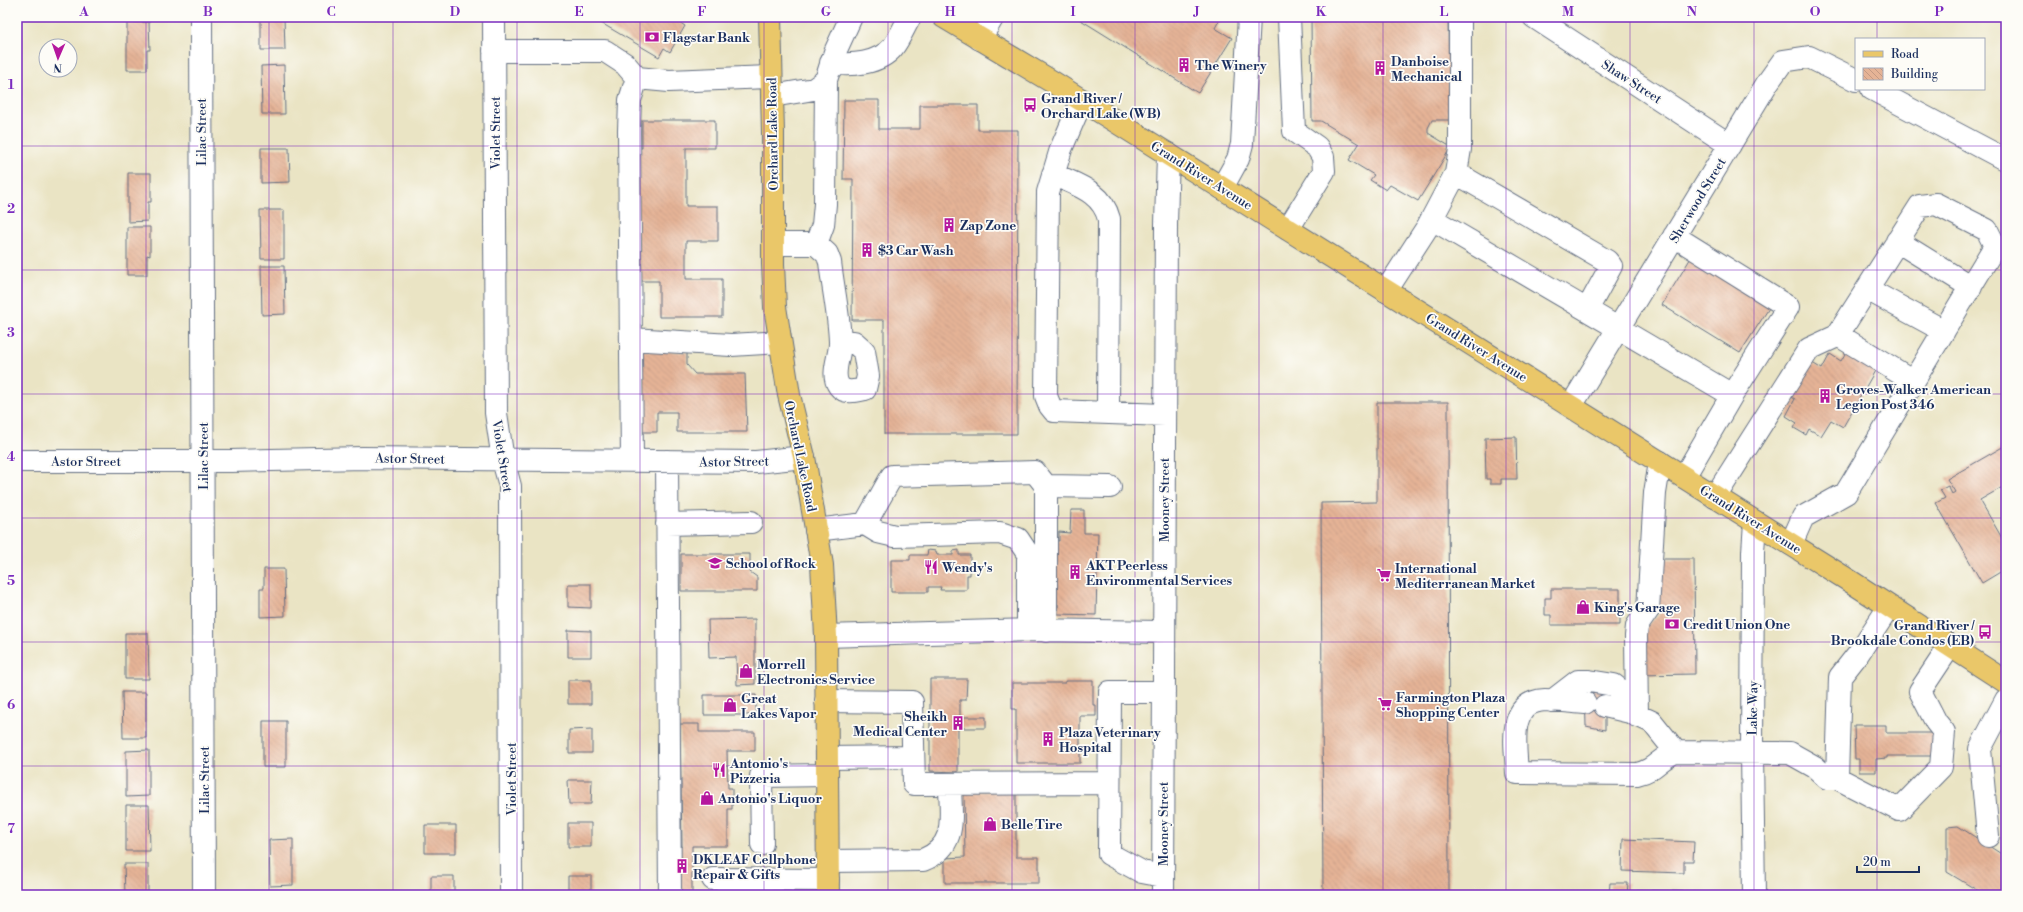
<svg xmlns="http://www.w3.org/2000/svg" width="2023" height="912" viewBox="0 0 2023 912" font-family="'Libre Bodoni',serif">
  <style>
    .building { fill: url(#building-back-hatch) }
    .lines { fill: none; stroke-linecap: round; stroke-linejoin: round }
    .minor-casing { stroke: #636e82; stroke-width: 24 }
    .major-casing { stroke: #636e82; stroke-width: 24 }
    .minor { stroke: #fff; stroke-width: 22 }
    .major { stroke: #eac769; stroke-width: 22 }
    .grid { fill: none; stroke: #7b2cbf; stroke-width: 1; stroke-opacity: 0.55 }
    .labels { text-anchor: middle; stroke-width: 3.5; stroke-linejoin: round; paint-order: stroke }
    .poi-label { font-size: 13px; font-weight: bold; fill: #1b2f5e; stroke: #fdfcf7; text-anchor: start }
    .street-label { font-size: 13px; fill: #1b2f5e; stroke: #fdfcf7 }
    .neatline { fill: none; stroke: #7b2cbf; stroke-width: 1.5 }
    .grid-label { font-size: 13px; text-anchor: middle; font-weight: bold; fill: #7b2cbf }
  </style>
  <defs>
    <pattern id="building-back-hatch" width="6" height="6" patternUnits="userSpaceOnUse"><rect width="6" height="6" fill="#e5b396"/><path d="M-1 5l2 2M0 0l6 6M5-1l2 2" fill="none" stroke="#c49a84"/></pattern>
  </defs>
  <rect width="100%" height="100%" fill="#fdfcf7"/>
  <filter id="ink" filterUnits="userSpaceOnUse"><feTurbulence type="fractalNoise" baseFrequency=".025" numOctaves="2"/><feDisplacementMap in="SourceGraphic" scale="8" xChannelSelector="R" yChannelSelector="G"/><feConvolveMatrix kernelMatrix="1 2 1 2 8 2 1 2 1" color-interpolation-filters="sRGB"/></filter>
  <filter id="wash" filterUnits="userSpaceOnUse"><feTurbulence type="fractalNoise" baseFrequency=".012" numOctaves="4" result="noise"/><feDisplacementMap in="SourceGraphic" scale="16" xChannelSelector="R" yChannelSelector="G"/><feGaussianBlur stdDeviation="0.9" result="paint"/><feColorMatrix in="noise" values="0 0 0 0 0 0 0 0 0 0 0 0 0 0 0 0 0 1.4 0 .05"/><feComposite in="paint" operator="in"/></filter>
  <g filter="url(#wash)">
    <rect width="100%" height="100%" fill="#eae4c4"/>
    <g id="blocks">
      <path class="building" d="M261 17H284L285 50H261Z
        M591 17H682L679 22 685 26 670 52 664 48 659 57Z
        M1076 17H1221L1215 28 1232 38 1198 93Z
        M1311 17H1448L1449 120H1432L1428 128V133L1451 147 1418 201 1390 185 1386 190 1370 180 1374 175 1349 160 1359 144 1321 121H1312Z
        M127 22H149L150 50H147V70H127Z
        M284 65 285 114H262L261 66Z
        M844 100H879V129H920V105H978V130H1018L1017 434H884V320H852L853 179H843Z
        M642 120H715V148H686V206H718V241H686V279H722V317H659V281H637V148H642Z
        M261 148H289L290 182 261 183Z
        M128 173H151V202H148V221L128 222Z
        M260 210H284V259H261Z
        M127 227H150V256L147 255V275H127Z
        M1692 256 1771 305 1740 353 1662 305Z
        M261 266H284L285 314 262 315Z
        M638 350 687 352V365L695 374H745L747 432H677V412H657V432H638Z
        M1846 352 1876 369 1843 427 1831 420 1821 436 1809 429 1806 435 1794 428 1797 423 1786 416 1795 399 1786 394 1806 359 1822 369 1830 354 1841 361Z
        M1377 402H1448L1449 895H1323L1321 503 1377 502Z
        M1516 437 1517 479H1501V484H1490V479H1486L1485 438Z
        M2006 445V485L1980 500 2006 545V578L2002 571 1982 583 1936 503 1945 498 1940 490 1948 486 1952 494 1955 492 1947 479Z
        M1071 510H1084V533H1098L1096 615 1058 614V604H1053L1054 540 1059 541V532L1070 533Z
        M928 550 936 551 937 555H953V551L959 550V555H970V575H967V590H940L941 587H928V592H891V560H910V555H927Z
        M681 554H750V572L757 577V591H681Z
        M1659 559H1694L1695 674 1638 675V633L1659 615Z
        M264 569H284L285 616 260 617V588H264Z
        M568 584H591V608L568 607Z
        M1551 589H1620V625H1551V615H1545V598H1551Z
        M755 619V684L737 685 736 657 709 658 708 620Z
        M568 630 591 631V657H568Z
        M125 633H148L149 679H125Z
        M930 679H967L966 700H960V717H986V728H958V772L930 771Z
        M568 680H591V704H568Z
        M1065 681H1093V705H1096V716H1080V763H1016V709H1012V683H1065Z
        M1585 687 1605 690V730L1586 726Z
        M122 692H146V738H123Z
        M704 695H756V715H704Z
        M263 721H286V767H263Z
        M680 724H699V732H755V751H727L728 788H732V809H728V846H692V895H673L672 846H682Z
        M1854 725H1886V733H1937V756H1887V758L1876 759V772H1859V759H1855Z
        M592 729V753H569V730Z
        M149 750V796L126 797V751Z
        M568 780H592L591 804H569Z
        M1016 791V857H1039V883H945V858L965 857 964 792Z
        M126 805H149L150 851H126Z
        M568 823H591V847H568Z
        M425 825H456V853H425Z
        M1958 826 2006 857V895H1985L1947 872V827Z
        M293 839V885L270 886 269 840Z
        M1623 839 1694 842 1693 861H1684V873L1622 871Z
        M124 864H148V895H125Z
        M431 876H454V895H431Z
        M568 876H591V895H568Z
        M1610 883H1628L1627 895H1609Z
        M1637 890 1694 892V895H1637Z"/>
    </g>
  </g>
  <g filter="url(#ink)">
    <use href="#blocks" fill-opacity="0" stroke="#636e82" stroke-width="1"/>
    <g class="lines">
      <defs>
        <path id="minor" d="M201 17 204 895
          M494 17 496 413 503 460 510 486 511 895
          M1534 17 1730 145
          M980 39 993 17
          M494 51H605L625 64 637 78 669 81 771 77
          M831 63C851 66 879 64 893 47 900 38 904 27 910 17
          M1872 89 2006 160
          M772 96 814 89 826 80
          M1082 100 1061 149 1048 192 1046 396 1050 406 1054 411 1165 415
          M1456 173 1607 261 1611 266 1587 310
          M1053 174C1076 185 1102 191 1109 219L1108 413
          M1222 188 1238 159 1242 144 1249 17
          M1432 219 1732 395 1684 477
          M1288 229 1324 171 1323 157 1317 147 1294 131 1289 17
          M1674 236 1788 307 1732 395
          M1897 241 1971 287
          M773 244H816L827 254 830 262C833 288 839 315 840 341 841 355 830 374 839 386 845 394 856 391 865 389L868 376 864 351 854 342H840
          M816 244 823 225 825 204 826 80 835 52 851 17
          M1867 289 1944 331
          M1386 291 1428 226 1456 173 1460 149V17
          M1838 335 1913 381
          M631 339 731 345 780 342
          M1571 406 1768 82 1783 61 1809 57 1856 80
          M17 461H231L363 458 756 462 804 457
          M632 461 629 131 630 100 637 78
          M667 461 670 895
          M1046 486 1110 487
          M1715 497 1809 349 1837 336 1920 206 1936 204 1987 230 1995 246 1846 493 1803 517 1791 544
          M667 524 751 522
          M865 524 892 476 1035 472 1046 486V631
          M816 530 865 524 878 532 895 536 1000 533 1018 539 1028 554V630
          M826 636 1028 630 1164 632
          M826 701 912 702 914 784 1109 783
          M1552 701 1578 681H1589L1614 685 1624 693 1637 716
          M1585 703C1572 702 1558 700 1545 700 1506 702 1516 747 1517 773L1637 774C1656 770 1659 758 1676 752L1790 753 1815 767 1827 778H1837L1840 677 1858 654 1889 607
          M1605 706 1630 712 1652 722 1676 752
          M1637 716 1636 636 1637 626 1648 610 1655 493 1660 462
          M827 758 913 757
          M1837 778 1899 810 1941 767 1944 732 1936 722 1920 691 1950 646
          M1988 836 1980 749 2006 700
          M762 844 761 776 827 775
          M828 861 923 860C959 846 950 815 950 784
          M1163 876 1142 872 1109 854 1110 692H1164
          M713 879 828 880
          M1163 895 1166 224 1168 154
          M1754 895 1752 753 1753 552 1755 522"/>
        <path id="major" d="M770 17 773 133V264L775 307 789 395 804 457 822 565 826 636 828 895
          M944 17 1051 81 1853 583 2006 682"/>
      </defs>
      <use href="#minor" class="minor-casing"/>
      <use href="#major" class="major-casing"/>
      <use href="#minor" class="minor"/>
      <use href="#major" class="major"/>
    </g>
  </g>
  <path class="grid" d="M146 17V895M269 17V895M393 17V895M517 17V895M640 17V895M764 17V895M888 17V895M1012 17V895M1135 17V895M1259 17V895M1383 17V895M1506 17V895M1630 17V895M1754 17V895M1877 17V39M1877 89V895M17 146H2006M17 270H2006M17 394H2006M17 518H2006M17 642H2006M17 766H2006"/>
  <defs>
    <symbol id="bank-bare" viewBox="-9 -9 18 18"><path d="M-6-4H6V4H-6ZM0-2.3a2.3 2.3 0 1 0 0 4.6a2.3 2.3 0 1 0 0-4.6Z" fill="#b5179e" stroke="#fdfcf7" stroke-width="2.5" paint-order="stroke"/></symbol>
    <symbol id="building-bare" viewBox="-9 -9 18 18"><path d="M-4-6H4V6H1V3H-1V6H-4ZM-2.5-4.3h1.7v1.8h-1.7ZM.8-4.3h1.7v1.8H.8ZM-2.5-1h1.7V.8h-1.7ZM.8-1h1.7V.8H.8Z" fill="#b5179e" stroke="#fdfcf7" stroke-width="2.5" paint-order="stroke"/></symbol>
    <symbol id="bus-bare" viewBox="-9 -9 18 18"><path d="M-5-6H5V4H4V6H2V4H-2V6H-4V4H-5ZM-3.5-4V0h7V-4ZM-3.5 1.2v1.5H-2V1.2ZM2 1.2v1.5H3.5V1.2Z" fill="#b5179e" stroke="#fdfcf7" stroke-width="2.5" paint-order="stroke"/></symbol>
    <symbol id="school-bare" viewBox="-9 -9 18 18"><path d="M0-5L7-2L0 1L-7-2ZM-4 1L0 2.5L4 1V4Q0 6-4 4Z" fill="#b5179e" stroke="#fdfcf7" stroke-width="2.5" paint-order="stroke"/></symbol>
    <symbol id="restaurant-bare" viewBox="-9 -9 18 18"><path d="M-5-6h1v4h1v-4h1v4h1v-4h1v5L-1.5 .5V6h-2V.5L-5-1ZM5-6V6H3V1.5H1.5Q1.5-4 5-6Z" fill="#b5179e" stroke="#fdfcf7" stroke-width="2.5" paint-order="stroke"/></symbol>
    <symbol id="supermarket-bare" viewBox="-9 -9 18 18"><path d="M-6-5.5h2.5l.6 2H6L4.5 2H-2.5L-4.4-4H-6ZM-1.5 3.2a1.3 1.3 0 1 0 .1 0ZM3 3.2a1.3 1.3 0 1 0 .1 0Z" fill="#b5179e" stroke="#fdfcf7" stroke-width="2.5" paint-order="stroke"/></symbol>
    <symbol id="shop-bare" viewBox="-9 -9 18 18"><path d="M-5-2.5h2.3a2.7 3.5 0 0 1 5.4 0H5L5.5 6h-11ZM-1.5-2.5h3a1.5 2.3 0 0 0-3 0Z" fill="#b5179e" stroke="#fdfcf7" stroke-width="2.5" paint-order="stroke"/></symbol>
  </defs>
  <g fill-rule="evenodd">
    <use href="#bank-bare" x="642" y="27" width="20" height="20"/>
    <use href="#building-bare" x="1174" y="55" width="20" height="20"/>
    <use href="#building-bare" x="1370" y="58" width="20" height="20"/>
    <use href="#bus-bare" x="1020" y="95" width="20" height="20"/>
    <use href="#building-bare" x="939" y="215" width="20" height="20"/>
    <use href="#building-bare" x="857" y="240" width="20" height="20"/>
    <use href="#building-bare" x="1815" y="386" width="20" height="20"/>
    <use href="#school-bare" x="705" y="553" width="20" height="20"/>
    <use href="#restaurant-bare" x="921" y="557" width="20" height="20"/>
    <use href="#building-bare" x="1065" y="562" width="20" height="20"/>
    <use href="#supermarket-bare" x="1374" y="565" width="20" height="20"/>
    <use href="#shop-bare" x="1573" y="597" width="20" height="20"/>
    <use href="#bank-bare" x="1662" y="614" width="20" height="20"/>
    <use href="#bus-bare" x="1975" y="622" width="20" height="20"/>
    <use href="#shop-bare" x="736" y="661" width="20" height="20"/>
    <use href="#supermarket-bare" x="1375" y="694" width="20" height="20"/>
    <use href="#shop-bare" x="720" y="695" width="20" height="20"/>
    <use href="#building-bare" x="948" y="713" width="20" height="20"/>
    <use href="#building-bare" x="1038" y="729" width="20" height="20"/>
    <use href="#restaurant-bare" x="709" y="760" width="20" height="20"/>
    <use href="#shop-bare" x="697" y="788" width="20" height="20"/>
    <use href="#shop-bare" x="980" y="814" width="20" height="20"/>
    <use href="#building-bare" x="672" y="856" width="20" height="20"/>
  </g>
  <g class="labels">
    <g class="poi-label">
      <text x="663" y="42">Flagstar Bank</text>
      <text x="1391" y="66">Danboise<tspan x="1391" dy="15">Mechanical</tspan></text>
      <text x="1195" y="70">The Winery</text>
      <text x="1041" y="103">Grand River /<tspan x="1041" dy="15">Orchard Lake (WB)</tspan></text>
      <text x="960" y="230">Zap Zone</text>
      <text x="878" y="255">$3 Car Wash</text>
      <text x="1836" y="394">Groves-Walker American<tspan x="1836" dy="15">Legion Post 346</tspan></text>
      <text x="726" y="568">School of Rock</text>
      <text x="1086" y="570">AKT Peerless<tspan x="1086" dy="15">Environmental Services</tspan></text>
      <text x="942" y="572">Wendy's</text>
      <text x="1395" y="573">International<tspan x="1395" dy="15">Mediterranean Market</tspan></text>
      <text x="1594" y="612">King's Garage</text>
      <text x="1683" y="629">Credit Union One</text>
      <text x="1974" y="630" text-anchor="end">Grand River /<tspan x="1974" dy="15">Brookdale Condos (EB)</tspan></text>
      <text x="757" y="669">Morrell<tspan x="757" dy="15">Electronics Service</tspan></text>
      <text x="1396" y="702">Farmington Plaza<tspan x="1396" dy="15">Shopping Center</tspan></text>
      <text x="741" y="703">Great<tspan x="741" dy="15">Lakes Vapor</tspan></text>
      <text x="947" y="721" text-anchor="end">Sheikh<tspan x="947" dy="15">Medical Center</tspan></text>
      <text x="1059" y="737">Plaza Veterinary<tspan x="1059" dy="15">Hospital</tspan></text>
      <text x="730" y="768">Antonio's<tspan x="730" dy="15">Pizzeria</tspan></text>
      <text x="718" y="803">Antonio's Liquor</text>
      <text x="1001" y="829">Belle Tire</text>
      <text x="693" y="864">DKLEAF Cellphone<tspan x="693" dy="15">Repair &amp; Gifts</tspan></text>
    </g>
    <g class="street-label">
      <text transform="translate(1632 81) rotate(33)" y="5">Shaw Street</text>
      <text transform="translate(201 132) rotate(-90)" y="5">Lilac Street</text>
      <text transform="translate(495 133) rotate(-90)" y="5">Violet Street</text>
      <text transform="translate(772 134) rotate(-91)" y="5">Orchard Lake Road</text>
      <text transform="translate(1202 175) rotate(32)" y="5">Grand River Avenue</text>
      <text transform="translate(1697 200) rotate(-59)" y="5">Sherwood Street</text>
      <text transform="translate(1477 347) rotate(32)" y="5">Grand River Avenue</text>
      <text transform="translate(203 456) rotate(-90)" y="5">Lilac Street</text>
      <text transform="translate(503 456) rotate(81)" y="5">Violet Street</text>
      <text transform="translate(801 456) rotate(78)" y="5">Orchard Lake Road</text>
      <text transform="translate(410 458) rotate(1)" y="5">Astor Street</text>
      <text x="86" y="466">Astor Street</text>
      <text transform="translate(734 461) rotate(-1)" y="5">Astor Street</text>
      <text transform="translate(1164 500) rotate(-90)" y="5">Mooney Street</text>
      <text transform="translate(1751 519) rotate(32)" y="5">Grand River Avenue</text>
      <text transform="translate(1752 708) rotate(-89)" y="5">Lake Way</text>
      <text transform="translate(511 779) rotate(-90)" y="5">Violet Street</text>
      <text transform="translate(204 780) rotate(-90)" y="5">Lilac Street</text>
      <text transform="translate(1163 824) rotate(-90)" y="5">Mooney Street</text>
    </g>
  </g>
  <rect width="2023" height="912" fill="none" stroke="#fdfcf7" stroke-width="44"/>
  <rect x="1855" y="38" width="130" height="52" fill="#fdfcf7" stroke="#a3aaba"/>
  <rect x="1863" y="51" width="20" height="6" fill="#eac769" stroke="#a3aaba"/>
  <text x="1891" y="58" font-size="12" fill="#1b2f5e">Road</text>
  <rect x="1863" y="68" width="20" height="12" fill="url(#building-back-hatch)" stroke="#a3aaba"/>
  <text x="1891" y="78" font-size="12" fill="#1b2f5e">Building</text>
  <g transform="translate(58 58) rotate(182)"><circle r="19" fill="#fdfcf7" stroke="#a3aaba"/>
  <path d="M0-3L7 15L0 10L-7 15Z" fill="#b5179e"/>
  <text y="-6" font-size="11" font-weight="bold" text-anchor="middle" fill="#1b2f5e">N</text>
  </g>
  <path d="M1857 866v6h62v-6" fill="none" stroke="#1b2f5e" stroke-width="2"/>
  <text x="1863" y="866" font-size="12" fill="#1b2f5e" stroke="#fdfcf7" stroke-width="3" paint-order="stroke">20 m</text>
  <rect x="22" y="22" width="1979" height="868" class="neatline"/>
  <g class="grid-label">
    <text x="84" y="16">A</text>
    <text x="208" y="16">B</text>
    <text x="331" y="16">C</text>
    <text x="455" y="16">D</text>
    <text x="579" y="16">E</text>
    <text x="702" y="16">F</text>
    <text x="826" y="16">G</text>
    <text x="950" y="16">H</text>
    <text x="1073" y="16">I</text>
    <text x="1197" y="16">J</text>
    <text x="1321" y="16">K</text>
    <text x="1444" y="16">L</text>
    <text x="1568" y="16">M</text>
    <text x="1692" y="16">N</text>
    <text x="1815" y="16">O</text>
    <text x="1939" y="16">P</text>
    <text x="11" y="89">1</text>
    <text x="11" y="213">2</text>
    <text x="11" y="337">3</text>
    <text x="11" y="461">4</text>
    <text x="11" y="585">5</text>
    <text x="11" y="709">6</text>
    <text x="11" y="833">7</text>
  </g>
</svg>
